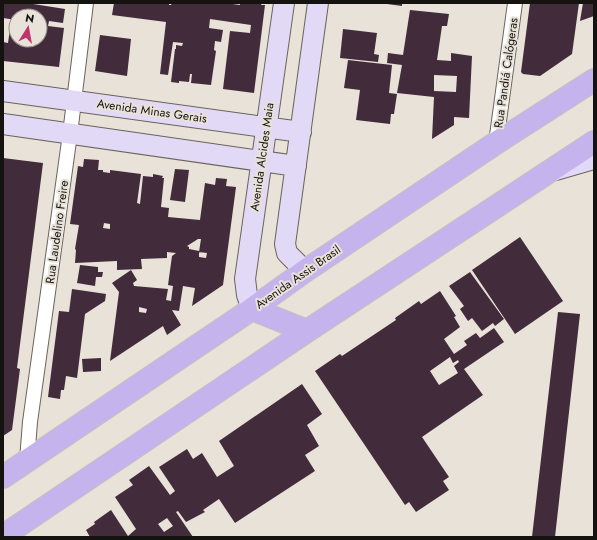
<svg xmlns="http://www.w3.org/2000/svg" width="597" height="540" viewBox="0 0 597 540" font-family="Jost,sans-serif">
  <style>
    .building { fill: #422b3b; fill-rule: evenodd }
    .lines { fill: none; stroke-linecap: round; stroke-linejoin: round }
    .street-casing { stroke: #69635b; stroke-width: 16 }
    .secondary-casing { stroke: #69635b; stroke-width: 22 }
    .primary-casing { stroke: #c2c2c1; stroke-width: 24 }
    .street { stroke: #fff; stroke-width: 14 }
    .secondary { stroke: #e2d9f6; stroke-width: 20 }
    .primary { stroke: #c5b3ee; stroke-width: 22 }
    .labels { text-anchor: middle; stroke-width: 4; stroke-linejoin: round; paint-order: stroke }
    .street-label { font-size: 12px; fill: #151310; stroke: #e8e2d8 }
  </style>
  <rect width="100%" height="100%" fill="#e8e2d8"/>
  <path class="building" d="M3 3H27L65 9 63 23 49 21 48 26 64 28 59 67 3 61V42L8 43 10 29 16 30V40H40V16H16V20L3 18Z
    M114 3H169V5H171L172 3H225L240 5V3H262L261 5H265L254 93 223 89 230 31 250 33 251 25 210 19 209 28 223 30 221 42 215 41 214 50 216 51 211 85 191 83 192 74H190L189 82 179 81V83L171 82 175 49H176V45L182 46 183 43 173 42 168 75 160 74 166 22 112 15Z
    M387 3H402V6L387 4Z
    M530 3H579L572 54 540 76 523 74 521 72Z
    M583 3H594V16L580 21Z
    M410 10 449 14 447 26H442L437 60 451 61V53L472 56 469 118 454 117V125L432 139 434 97 397 93 402 65 387 63 388 53 403 55ZM434 75 457 76 456 92 434 91Z
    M343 29 377 33 374 54 379 55 378 62 340 58Z
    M100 35 131 39 127 76 95 71Z
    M348 60 392 65 389 93 397 94 394 114H391L390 124 356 120 360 90 344 88Z
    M3 158 43 163 17 368 20 369 12 430 3 436Z
    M84 159 99 160 98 170H103V172L110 173V170L141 174 137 203 140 204 143 176 153 177V174L163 176 162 178H164L161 207 169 208 168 217 200 220 205 183 215 185 216 178 227 179 226 186 236 187 223 285 192 306 195 288 183 286 179 311 172 310 181 325 167 335 163 326 110 361 119 292 112 283 131 270 137 280 133 283 134 286 168 289 166 300 171 301 173 286 168 285 172 256 176 253 167 252V258L141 259 142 269 117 270V261L75 263 76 250 75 249 79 225 70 224 78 166 83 167ZM104 223 110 224V229L103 228ZM198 239H201L199 252 207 253 206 258 199 257V251L189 249V247L187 246ZM139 307 147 309 146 313 139 312Z
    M175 169 189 170 185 202 170 200Z
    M520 237 563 301 515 334 472 270Z
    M80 265 98 267V272H103L102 277H96L95 286 77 283Z
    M470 272 504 319 495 326 493 323 482 331 472 318 468 321 460 309 464 306 449 286Z
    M72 289 106 294 105 301 85 314 77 378 66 376 64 390H61L60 399 48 397 59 311 69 312Z
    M440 291 456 316 454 317 460 327 444 339 454 354 467 345 464 341 476 333 480 338 494 328 504 342 464 369 483 395 422 437 449 477 443 481 449 490 416 512 409 502 405 505 315 371 340 354 342 356 396 320 395 318 419 301 421 304ZM450 357 453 363 458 360 459 362 454 366 458 373 439 385 430 371Z
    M558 312 580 314 555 537H532Z
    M101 358V371L83 372 82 359Z
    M302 384 322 414 307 425 319 446 305 455 315 471 235 523 219 499 203 510 205 512 186 522 178 511 176 512 193 537H90L86 530 95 524 94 522 111 510 128 536 136 529 115 497 133 485 129 480 149 466 170 495 175 491 159 467 187 449 193 459 202 453 217 477 234 466 219 441ZM167 518 173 526 164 532 158 524Z"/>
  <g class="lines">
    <defs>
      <path id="street" d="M496 143 515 3
        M27 460 30 422 70 134 86 3"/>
      <path id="secondary" d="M3 91 301 132
        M3 124 296 166
        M556 170 594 159
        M305 271 287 253 285 244 318 3
        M252 309 247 295 245 279 284 3"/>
      <path id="primary" d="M252 309 307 331
        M3 477 252 309 305 271 496 143 594 80
        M3 536 307 331 594 142"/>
    </defs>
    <use href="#street" class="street-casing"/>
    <use href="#secondary" class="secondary-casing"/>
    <use href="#primary" class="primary-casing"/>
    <use href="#street" class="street"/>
    <use href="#secondary" class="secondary"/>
    <use href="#primary" class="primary"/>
  </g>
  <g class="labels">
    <g class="street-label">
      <text transform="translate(506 73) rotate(-82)" y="4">Rua Pandiá Calógeras</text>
      <text transform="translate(152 111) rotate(8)" y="4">Avenida Minas Gerais</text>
      <text transform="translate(262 157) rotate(-82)" y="4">Avenida Alcides Maia</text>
      <text transform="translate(57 232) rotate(-82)" y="4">Rua Laudelino Freire</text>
      <text transform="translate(298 277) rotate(-35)" y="4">Avenida Assis Brasil</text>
    </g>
  </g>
  <rect width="597" height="540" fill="none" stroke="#151310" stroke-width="8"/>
  <g transform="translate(28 28) rotate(11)"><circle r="19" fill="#e8e2d8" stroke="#948f88"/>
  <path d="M0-3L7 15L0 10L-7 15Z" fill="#bf346a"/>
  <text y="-6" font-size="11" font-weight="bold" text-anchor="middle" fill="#151310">N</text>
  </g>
</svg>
